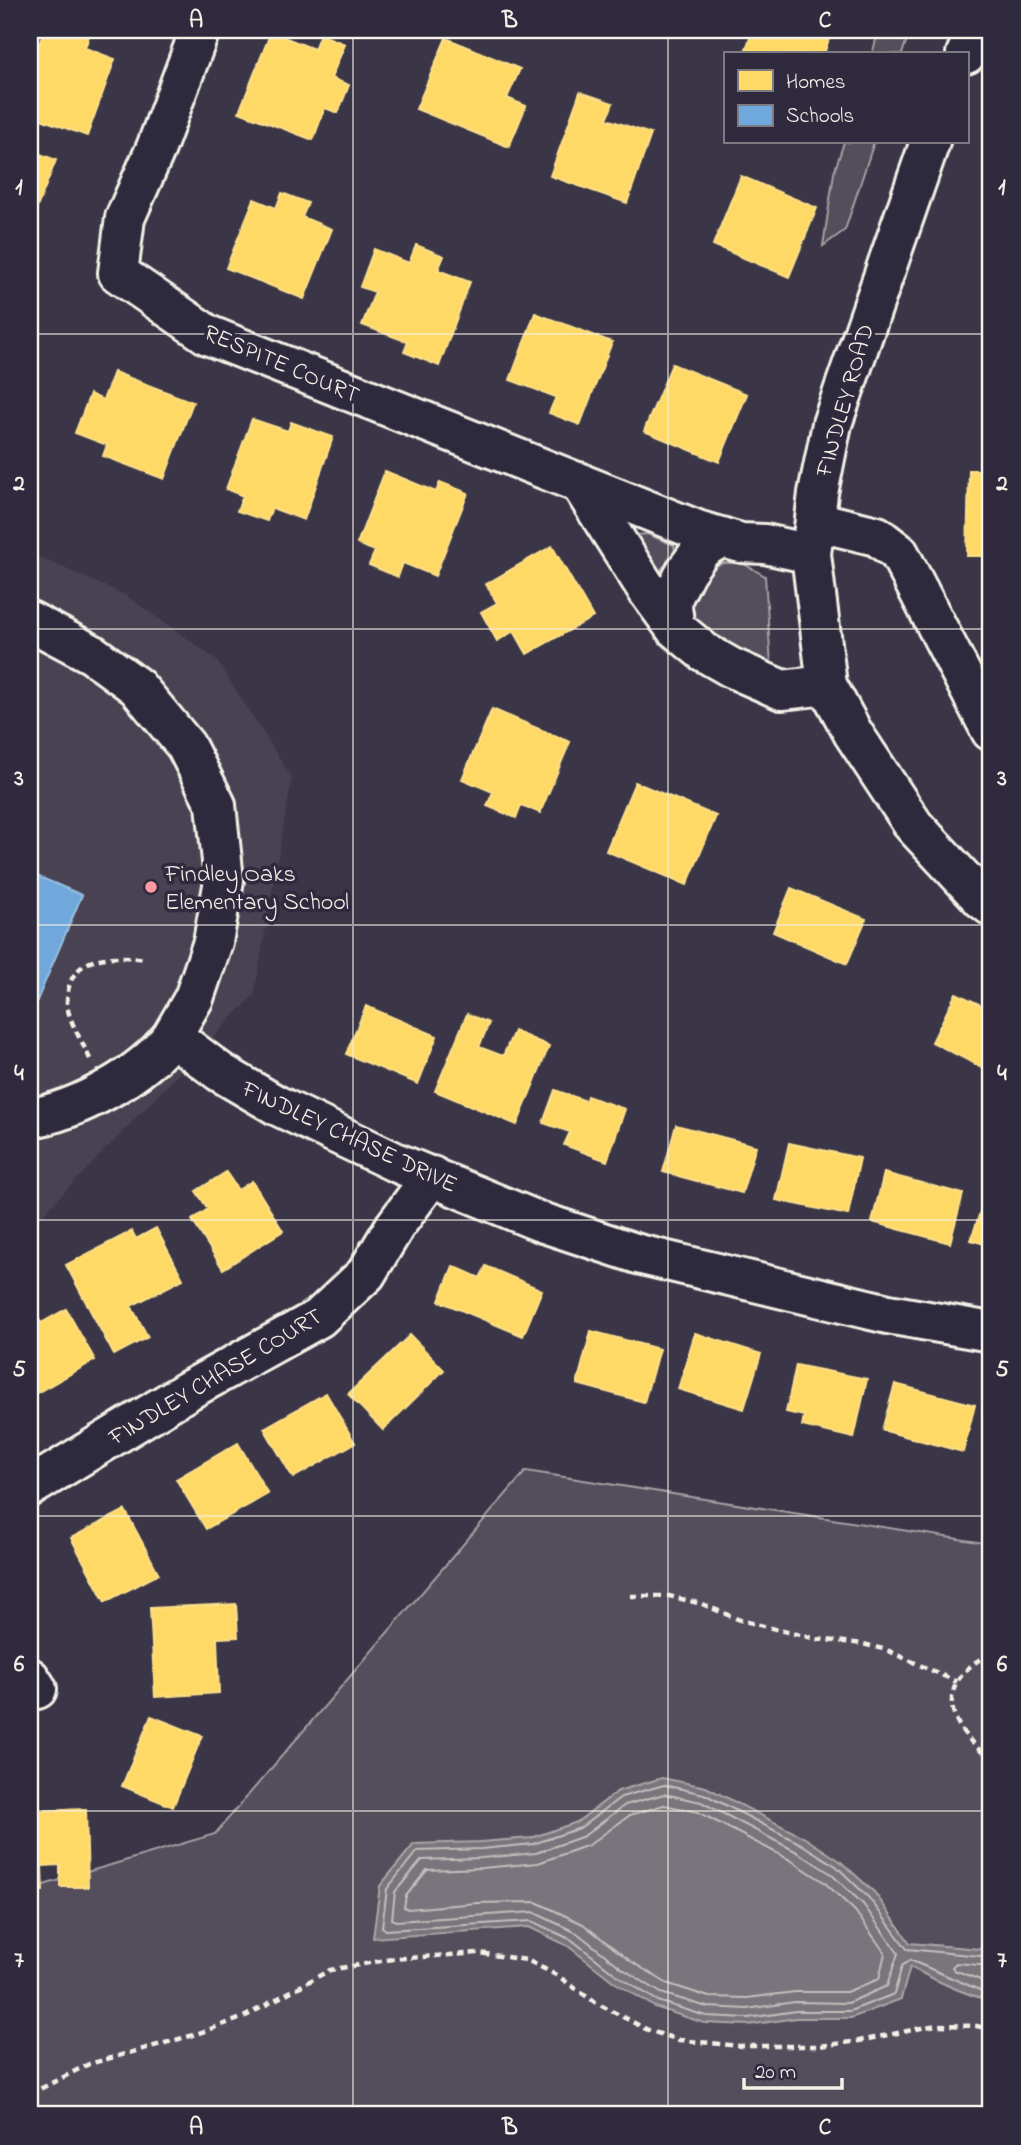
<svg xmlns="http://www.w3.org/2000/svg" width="1021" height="2145" viewBox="0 0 1021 2145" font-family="'Indie Flower',sans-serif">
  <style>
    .built { fill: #484352 }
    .green { fill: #534e5c; stroke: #a4a0a2; stroke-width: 2 }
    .water { fill: #78747b; stroke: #aaa6a7; stroke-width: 2 }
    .homes { fill: #ffd966; stroke: #fce08d; stroke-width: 2 }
    .schools { fill: #6fa8dc; stroke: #97bee0; stroke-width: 2 }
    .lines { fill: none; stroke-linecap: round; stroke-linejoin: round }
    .shore { stroke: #c2bfbc; stroke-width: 2 }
    .minor-casing { stroke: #f4f1e8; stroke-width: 44 }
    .path { stroke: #f4f1e8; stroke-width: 4.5; stroke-dasharray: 7 5; stroke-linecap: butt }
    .minor { stroke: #2f2a3d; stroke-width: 38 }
    .grid { fill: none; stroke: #f4f1e8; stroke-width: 2; stroke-opacity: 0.55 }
    .poi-dot { fill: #ff9aa2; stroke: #2f2a3d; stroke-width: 2.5 }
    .labels { text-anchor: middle; stroke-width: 7; stroke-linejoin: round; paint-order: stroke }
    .street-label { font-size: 24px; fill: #f4f1e8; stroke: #2f2a3d }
    .poi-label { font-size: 24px; fill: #f4f1e8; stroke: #2f2a3d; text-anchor: start }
    .neatline { fill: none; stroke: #f4f1e8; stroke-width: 2.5 }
    .grid-label { font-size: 23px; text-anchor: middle; font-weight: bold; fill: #f4f1e8 }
  </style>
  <rect width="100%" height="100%" fill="#3b3647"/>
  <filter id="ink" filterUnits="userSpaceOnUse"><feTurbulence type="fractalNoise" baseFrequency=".0143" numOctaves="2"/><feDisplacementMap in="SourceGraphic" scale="14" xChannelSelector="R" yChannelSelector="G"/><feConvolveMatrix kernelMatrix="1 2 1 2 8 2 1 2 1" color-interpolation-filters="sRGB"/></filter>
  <g filter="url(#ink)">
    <path class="built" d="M30 553 125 595 216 659 292 778 254 995 30 1228Z"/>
    <path class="green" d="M879 30H910L902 54H872Z
      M844 142H874L845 230 823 246 834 173Z
      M647 534 674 545 676 556 662 568 655 584 626 550 635 535Z
      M723 563H742L765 576 771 665 697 644 686 594 701 572Z
      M526 1471 991 1544V2115H30V1889L215 1834Z"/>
    <path class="water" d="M662 1778 706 1787 805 1838 840 1861 875 1893 910 1943 991 1950V2000C968 1997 931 1978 910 1967L901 1999 851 2018H796L748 2025 704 2023 655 2007 614 1982 568 1946 529 1927 373 1938 380 1886 414 1844 480 1842 531 1838 577 1822 618 1791Z"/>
    <path class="homes" d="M44 30H91L85 48 115 59 87 136 30 115V70Z
      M753 30H832L824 54H744Z
      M271 32 314 49 320 34 345 44 331 78 349 85 338 113 325 108 313 140 239 112Z
      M446 38 520 69 507 98 526 106 509 147 416 109Z
      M580 92 613 103 607 119 651 134 627 203 550 176Z
      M30 150 56 160 30 225Z
      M741 176 817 208 789 277 713 245Z
      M282 193 308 203 302 217 332 229 304 299 226 268 254 199 276 208Z
      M416 245 444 256 438 270 470 282 439 366 404 352 408 342 362 325 375 292 360 287 374 249 409 263Z
      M535 313 612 342 580 425 549 413 556 397 510 380Z
      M672 364 747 394 719 462 644 431Z
      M114 372 193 402 164 479 103 456 107 445 75 433 90 394 103 400Z
      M252 419 288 431 291 422 333 437 304 520 272 508 267 521 237 511 243 496 226 489Z
      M969 470H991V556H967Z
      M385 471 436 492 440 482 468 493 435 576 403 563 398 577 369 565 375 551 357 544Z
      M552 546 593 617 527 654 514 631 497 641 481 612 497 603 486 584Z
      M492 709 570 742 540 813 521 805 516 818 487 806 493 792 462 779Z
      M635 782 716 816 687 885 606 851Z
      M791 888 866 919 847 964 773 932Z
      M956 993 991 1010V1072L932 1042Z
      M366 1006 437 1036 418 1084 346 1054Z
      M467 1014 489 1023 479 1047 503 1056 514 1031 549 1046 517 1125 435 1091Z
      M555 1090 586 1101 587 1096 625 1109 607 1161 564 1145 570 1132 543 1123Z
      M676 1125 756 1146 742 1193 663 1172Z
      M789 1143 860 1158 848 1215 776 1200Z
      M226 1172 238 1190 252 1181 283 1231 223 1269 192 1220 208 1209 196 1191Z
      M884 1173 963 1194 950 1243 872 1222Z
      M988 1187 991 1188V1246L971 1240Z
      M156 1228 183 1279 131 1306 148 1337 114 1355 66 1265 132 1231 136 1239Z
      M453 1266 480 1278 486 1266 542 1290 523 1336 439 1301Z
      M66 1309 95 1360 35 1394 30 1385V1313L34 1311 41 1323Z
      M591 1331 659 1349 644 1402 577 1384Z
      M695 1333 761 1354 744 1409 678 1389Z
      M410 1335 444 1370 383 1430 348 1394Z
      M796 1365 867 1379 854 1438 802 1426 804 1416 786 1412Z
      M895 1384 975 1405 963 1452 882 1430Z
      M326 1393 355 1443 293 1478 264 1428Z
      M238 1443 268 1494 206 1529 176 1479Z
      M125 1510 159 1574 105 1602 71 1538Z
      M236 1604 238 1637 217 1638 219 1693 155 1697 150 1608Z
      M151 1716 202 1736 173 1807 122 1786Z
      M86 1809 88 1887H60V1865L42 1866 43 1891H30V1811Z"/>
    <path class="schools" d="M30 873 82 895 30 1017Z"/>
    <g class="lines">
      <path class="shore" d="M664 1794 701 1802 797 1852 830 1873 863 1904 898 1953 887 1986 848 2003 795 2002 747 2009 707 2007 661 1993 623 1969 577 1933 533 1912 396 1921 392 1919 395 1892 422 1860 481 1858 536 1853 584 1836 625 1805Z
        M664 1805 698 1812 792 1861 824 1882 855 1911 885 1953 879 1979 846 1992H795L747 1998 709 1997 666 1983 629 1960 583 1924 536 1902 477 1903 408 1909 404 1907 406 1896 427 1870 482 1868 538 1863 589 1845 630 1815Z
        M991 1957 907 1949 869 1898 836 1866 801 1844 704 1794 664 1785 621 1797 580 1828 533 1844 481 1849 417 1851 387 1889 382 1927 386 1930 531 1921 572 1940 618 1976 658 2001 706 2016 748 2018 796 2011H850L894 1994 902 1966 910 1960 982 1991 991 1993
        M991 1966 956 1963 952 1967 954 1970 991 1984"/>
      <defs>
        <path id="minor" d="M200 30 156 148 125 218 118 273 208 335 697 530 741 543 765 544 811 554
          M966 54 977 30
          M930 142 832 424 818 493 811 554 827 685 853 733 914 826 982 899 991 906
          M579 482 648 591 675 628 704 652 732 668 782 690 827 685
          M815 521 877 536 899 553 991 731
          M30 621 92 654 137 687 186 746 216 805 224 880 213 942 194 998 172 1036 220 1072 276 1105 395 1162 538 1221 638 1254 888 1314 991 1332
          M675 628 671 601 686 571 702 549 722 537
          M30 1118C77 1111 143 1075 172 1036
          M30 1487 189 1390 319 1318 366 1274 395 1226 432 1176
          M30 1678 37 1689"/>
      </defs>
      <use href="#minor" class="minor-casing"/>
      <path class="path" d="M90 1059C84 1045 67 1018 67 1003 67 955 109 954 145 959
        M631 1596H669L702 1604 740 1620 779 1630 817 1639 863 1644 887 1650 957 1682
        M991 1653C934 1682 944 1724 991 1759
        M30 2094 89 2064 190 2036 242 2018 330 1970 392 1959 479 1953 527 1960 558 1976 596 2003 648 2030 679 2040 741 2046H819L859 2041 936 2025 977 2026 991 2030"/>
      <use href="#minor" class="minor"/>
    </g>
  </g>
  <path class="grid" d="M353 30V2115M668 30V2115M30 334H991M30 629H991M30 925H991M30 1220H991M30 1516H991M30 1811H991"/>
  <circle class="poi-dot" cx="151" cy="887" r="7"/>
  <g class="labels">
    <g class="street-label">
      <text transform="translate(282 363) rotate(23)" y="8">RESPITE COURT</text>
      <text transform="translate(844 400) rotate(-74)" y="8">FINDLEY ROAD</text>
      <text transform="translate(350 1136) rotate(25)" y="8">FINDLEY CHASE DRIVE</text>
      <text transform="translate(215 1376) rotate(-31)" y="8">FINDLEY CHASE COURT</text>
    </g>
    <g class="poi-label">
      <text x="165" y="881">Findley Oaks<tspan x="165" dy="28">Elementary School</tspan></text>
    </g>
  </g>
  <rect width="1021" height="2145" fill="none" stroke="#2f2a3d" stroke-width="77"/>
  <rect x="724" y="52" width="245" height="91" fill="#2f2a3d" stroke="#7e7a81" stroke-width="2"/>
  <rect x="738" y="70" width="35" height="21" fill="#ffd966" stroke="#7e7a81" stroke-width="2"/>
  <text x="786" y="88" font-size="21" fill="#f4f1e8">Homes</text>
  <rect x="738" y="105" width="35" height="21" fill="#6fa8dc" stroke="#7e7a81" stroke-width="2"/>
  <text x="786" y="122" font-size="21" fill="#f4f1e8">Schools</text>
  <path d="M744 2078v10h98v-10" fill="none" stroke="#f4f1e8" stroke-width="3.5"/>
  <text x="755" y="2078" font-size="21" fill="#f4f1e8" stroke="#2f2a3d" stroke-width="5" paint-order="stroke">20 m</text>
  <rect x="38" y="38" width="944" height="2068" class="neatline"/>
  <g class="grid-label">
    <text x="196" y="27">A</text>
    <text x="510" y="27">B</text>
    <text x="825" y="27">C</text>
    <text x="19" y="194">1</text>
    <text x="1002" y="194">1</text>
    <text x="19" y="490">2</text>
    <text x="1002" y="490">2</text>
    <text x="19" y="785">3</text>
    <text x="1002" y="785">3</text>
    <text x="19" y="1080">4</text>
    <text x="1002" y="1080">4</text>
    <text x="19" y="1376">5</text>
    <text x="1002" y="1376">5</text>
    <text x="19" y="1671">6</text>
    <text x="1002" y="1671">6</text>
    <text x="19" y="1967">7</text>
    <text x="1002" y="1967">7</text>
    <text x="196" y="2134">A</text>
    <text x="510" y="2134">B</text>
    <text x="825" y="2134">C</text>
  </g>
</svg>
